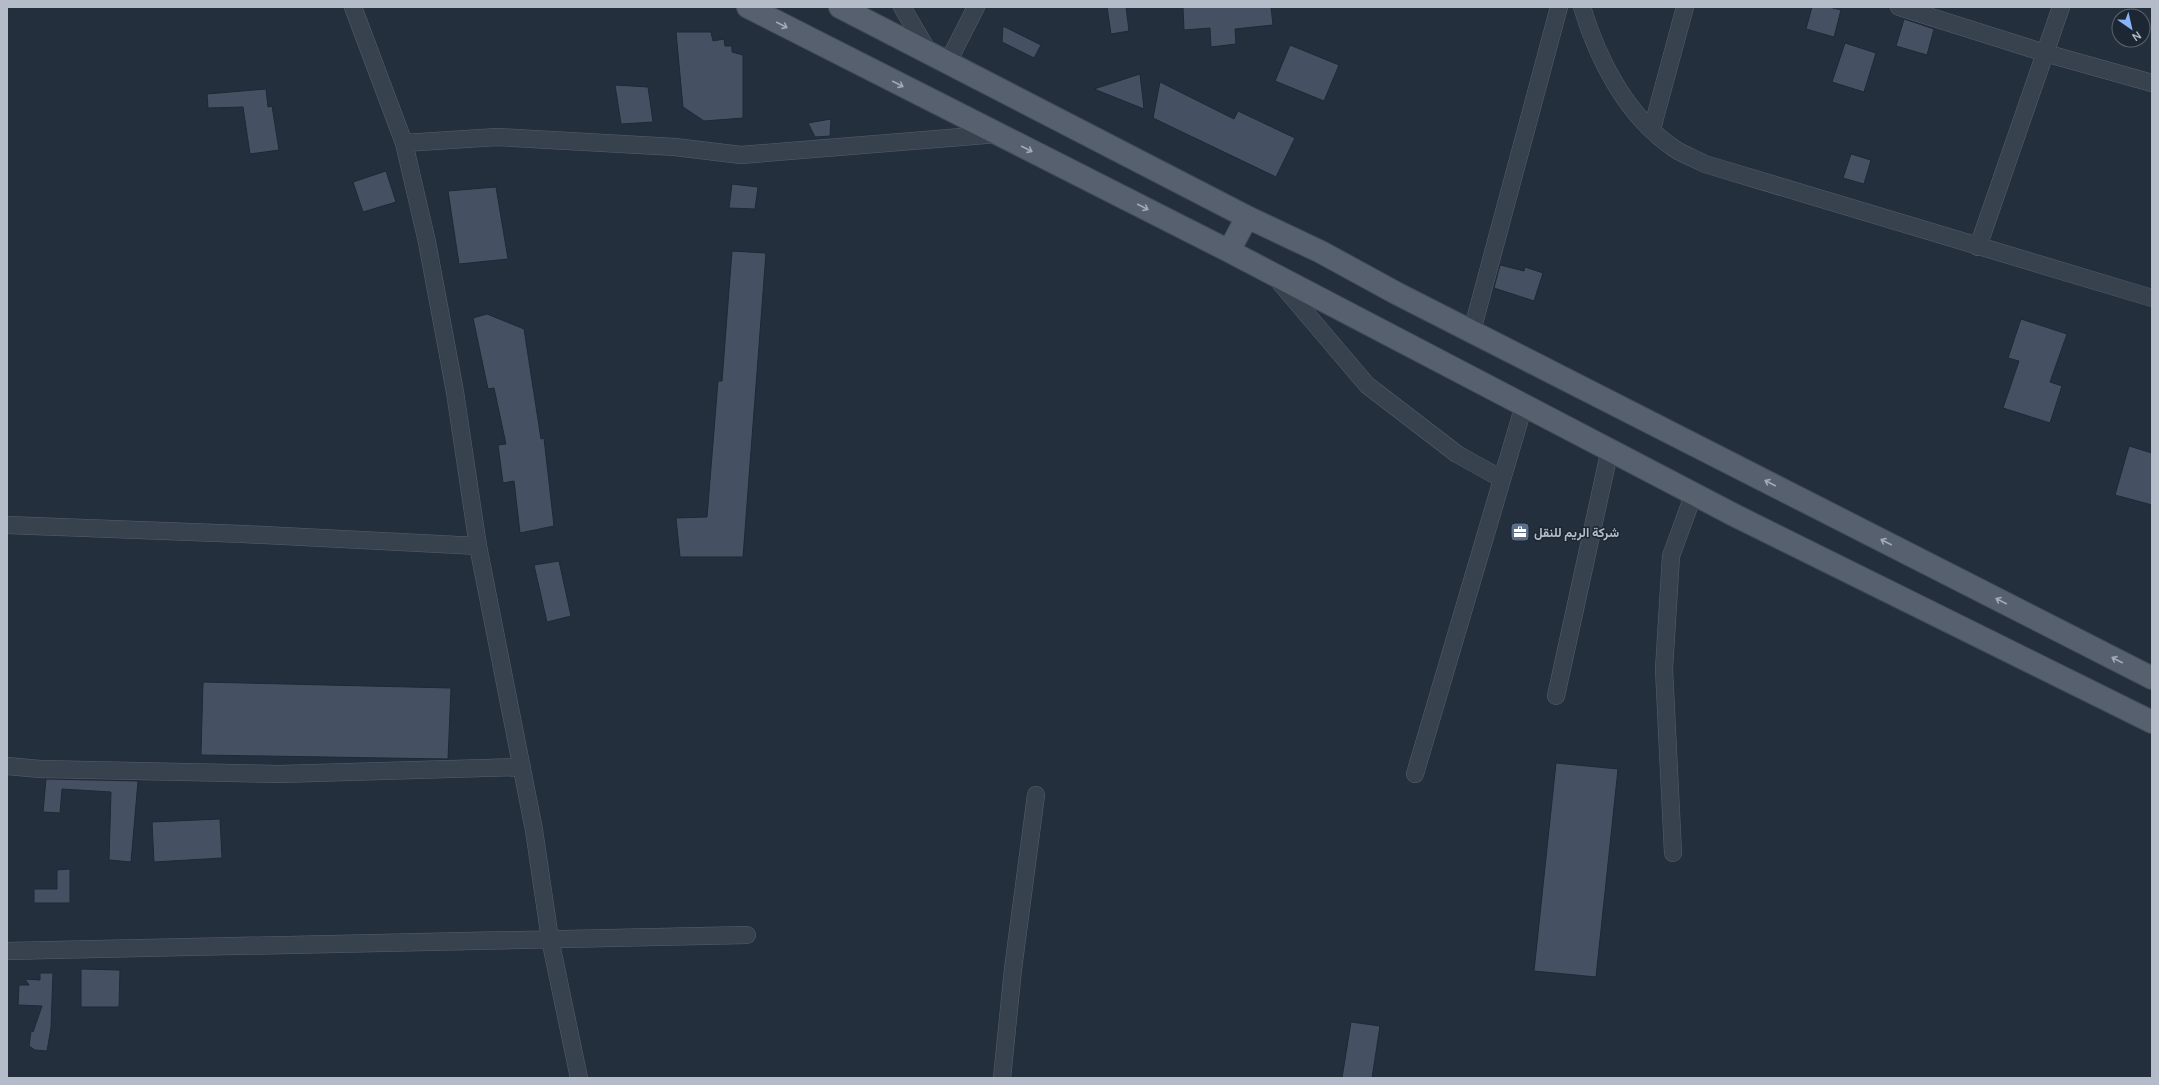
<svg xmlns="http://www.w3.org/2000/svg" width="2159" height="1085" viewBox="0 0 2159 1085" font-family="Manrope,Vazirmatn,sans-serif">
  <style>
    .building { fill: #455162; stroke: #1f2835 }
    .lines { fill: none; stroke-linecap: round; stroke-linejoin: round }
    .minor-casing { stroke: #565f6c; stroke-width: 18 }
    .major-casing { stroke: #414a57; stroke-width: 24 }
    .minor { stroke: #38414e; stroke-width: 17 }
    .major { stroke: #56606e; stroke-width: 22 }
    .oneway { stroke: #a1aab7 }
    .labels { text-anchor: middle; stroke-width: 3; stroke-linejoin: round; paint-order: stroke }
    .poi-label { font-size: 13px; font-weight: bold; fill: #b4bcc9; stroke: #1d2633; text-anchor: start }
  </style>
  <rect width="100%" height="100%" fill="#242f3e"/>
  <path class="building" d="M1107 7H1126L1129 31 1111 34Z
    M1183 7H1271L1273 25 1235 29 1236 44 1211 47 1210 28 1184 30Z
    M1812 7H1829L1841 10 1834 37 1806 29Z
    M1904 19 1934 29 1927 55 1896 46Z
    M1003 26 1041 45 1034 58 1002 42Z
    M676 32H711L713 41 724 39 725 46H732V52L743 55V118L704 121 683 107Z
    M1845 43 1876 53 1864 92 1832 82Z
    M1290 45 1339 65 1324 101 1275 81Z
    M1140 74 1144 109 1094 89Z
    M1160 82 1234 119 1238 111 1295 138 1276 177 1153 118Z
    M615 85 648 87 653 122 621 124Z
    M266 89 268 107 272 106 279 150 250 154 243 107 208 108 207 94Z
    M831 119 830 136 815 137 808 123Z
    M1851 154 1871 160 1864 184 1843 178Z
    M386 171 396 202 363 212 353 182Z
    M732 184 758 187 755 209 729 208Z
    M496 187 508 259 459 264 448 191Z
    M732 251 766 253 743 557H680L676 518 707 517 718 381H722Z
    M1500 265 1524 271 1525 267 1543 273 1534 301 1494 288Z
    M487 314 524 329 541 439 544 438 554 526 520 533 514 481 503 483 498 445 506 444 494 388 488 389 473 318Z
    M2021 319 2067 334 2050 382 2062 386 2050 423 2003 408 2019 361 2008 358Z
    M2129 446 2152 453V505L2115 495Z
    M559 561 571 616 547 622 534 565Z
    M203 682 451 688 448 759 201 755Z
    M1556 763 1618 769 1596 977 1534 971Z
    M46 779 138 781 131 862 109 860 111 792 62 789 60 813 43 812Z
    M220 819 222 858 154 862 152 822Z
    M70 869V903H34V889H57V870Z
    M81 969 120 970 119 1007H81Z
    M40 973H53L51 1028 47 1051 35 1050 29 1046 31 1031 33 1032 42 1006 18 1005 19 985H29L25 979 40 980Z
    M1351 1022 1380 1026 1372 1078H1342Z"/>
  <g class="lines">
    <defs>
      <path id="minor" d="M353 7 404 143 427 242 455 392 478 546 534 830 550 939 579 1078
        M902 7 928 51
        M1582 7C1598 60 1627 117 1675 149 1684 155 1696 159 1705 164L2152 298
        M1899 7 2045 53 2152 83
        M948 62 976 7
        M1652 129 1685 7
        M404 143 497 137 675 147 741 155 998 134
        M1978 247 2061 7
        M1277 279 1367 385 1457 454 1502 479
        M1472 331 1559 7
        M7 525 243 534 478 546
        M1556 696 1610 449
        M7 766 40 769 280 774 522 767
        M1415 774 1524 405
        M1673 853 1664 669 1671 556 1694 493
        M7 951 747 935
        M1002 1078 1013 969 1036 795"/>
      <path id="major" d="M748 7 1229 251 1734 515 2152 722
        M840 7 1247 217 1321 252 1396 293 2152 678
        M1229 251 1247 217"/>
    </defs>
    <use href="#minor" class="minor-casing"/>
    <use href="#major" class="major-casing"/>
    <use href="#minor" class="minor"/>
    <use href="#major" class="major"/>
  </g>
  <defs><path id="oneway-shaft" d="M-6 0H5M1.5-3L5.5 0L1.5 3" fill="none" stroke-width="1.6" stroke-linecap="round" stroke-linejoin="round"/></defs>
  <g class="oneway">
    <use href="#oneway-shaft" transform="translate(782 25) rotate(27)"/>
    <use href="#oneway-shaft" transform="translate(898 84) rotate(27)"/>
    <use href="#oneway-shaft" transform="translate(1027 149) rotate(27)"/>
    <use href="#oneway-shaft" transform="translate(1143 207) rotate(27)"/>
    <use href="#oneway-shaft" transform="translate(1770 483) rotate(-153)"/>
    <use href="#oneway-shaft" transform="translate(1886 542) rotate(-153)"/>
    <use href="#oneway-shaft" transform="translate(2001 601) rotate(-153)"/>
    <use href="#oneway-shaft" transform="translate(2117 660) rotate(-153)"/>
  </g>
  <defs>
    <symbol id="office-square" viewBox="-11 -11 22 22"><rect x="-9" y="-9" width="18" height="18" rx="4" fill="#5c6f8a" stroke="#1d2633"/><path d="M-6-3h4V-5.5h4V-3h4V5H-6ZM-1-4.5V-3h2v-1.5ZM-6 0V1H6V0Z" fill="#fff"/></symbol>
  </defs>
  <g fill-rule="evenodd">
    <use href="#office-square" x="1509" y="521" width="22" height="22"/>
  </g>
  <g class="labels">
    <g class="poi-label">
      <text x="1534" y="537">شركة الريم للنقل</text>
    </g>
  </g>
  <rect width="2159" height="1085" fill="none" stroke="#b4bcc9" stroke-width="16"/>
  <g transform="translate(2131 28) rotate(146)"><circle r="19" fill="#1d2633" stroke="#59626f"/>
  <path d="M0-3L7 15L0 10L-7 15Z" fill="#8ab4f8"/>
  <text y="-6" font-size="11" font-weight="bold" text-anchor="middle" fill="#b4bcc9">N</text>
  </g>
</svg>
